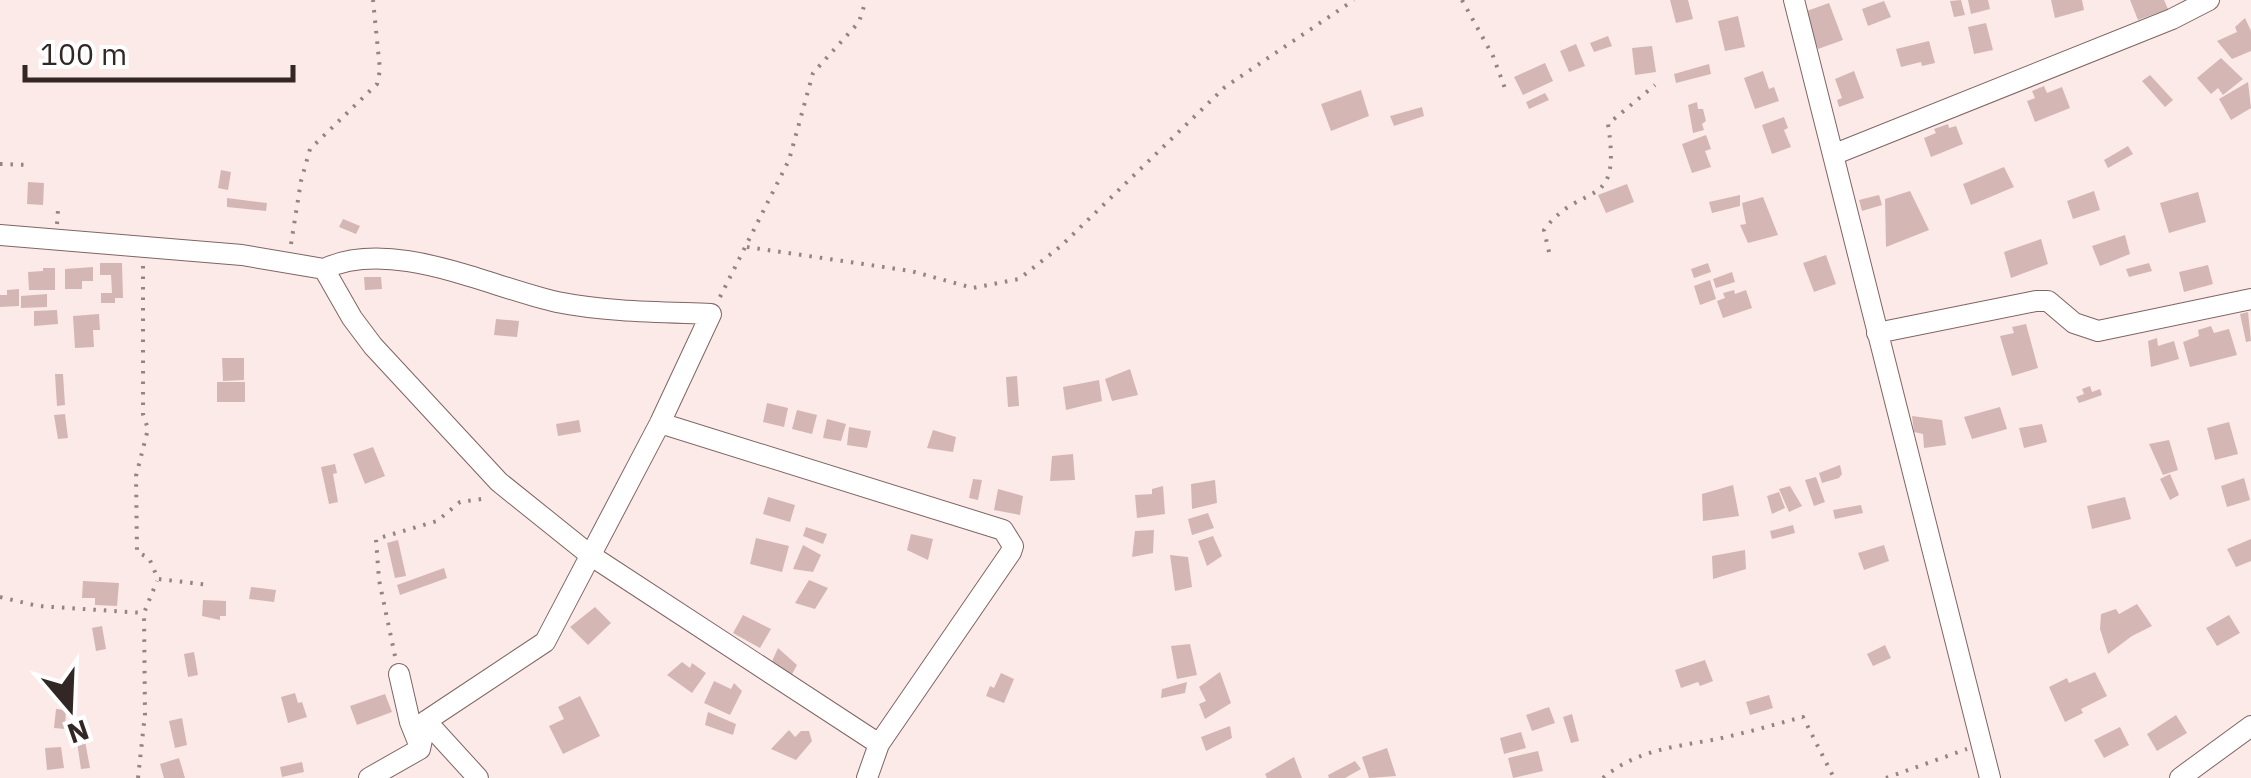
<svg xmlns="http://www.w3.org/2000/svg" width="2251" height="778" viewBox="0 0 2251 778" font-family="'IBM Plex Sans',sans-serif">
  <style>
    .building { fill: #d4b7b4 }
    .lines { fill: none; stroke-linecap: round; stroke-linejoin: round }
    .street-casing { stroke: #7f6563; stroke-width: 22 }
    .path { stroke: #928482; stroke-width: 4; stroke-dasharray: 2.5 8; stroke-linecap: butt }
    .street { stroke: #fff; stroke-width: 20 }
  </style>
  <rect width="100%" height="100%" fill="#fceae8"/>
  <path class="building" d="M1670 0H1688L1693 19 1676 23Z
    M1961 0 1965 15 1954 17 1950 1Z
    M1968 0H1988L1990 9 1971 14Z
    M2051 0H2082L2084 10 2055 18Z
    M2130 0H2164L2168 9 2138 20Z
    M1884 1 1891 17 1868 26 1862 9Z
    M1829 3 1843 40 1818 49 1804 12Z
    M1738 16 1745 47 1725 51 1718 21Z
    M2245 18 2251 31V51L2232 59 2217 41 2237 32 2235 27Z
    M1986 23 1993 50 1974 54 1968 27Z
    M1608 36 1612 46 1594 52 1590 43Z
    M1929 41 1935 63 1922 66 1921 62 1901 67 1896 49Z
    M1576 44 1585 66 1569 72 1560 51Z
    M1652 46 1656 72 1635 75 1632 48Z
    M2221 58 2243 79 2223 95 2218 88 2211 94 2197 78Z
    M1545 63 1553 81 1523 95 1514 77Z
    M1709 64 1711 74 1676 83 1674 74Z
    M1763 71 1769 89 1774 87 1779 101 1755 109 1744 78Z
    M1854 71 1864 98 1839 107 1837 100 1842 98 1835 79Z
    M2150 75 2173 100 2165 107 2142 81Z
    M2248 82 2251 108 2231 120 2219 99Z
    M2044 86 2047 93 2062 87 2070 108 2035 122 2027 101 2035 98 2032 91Z
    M1361 90 1369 116 1331 131 1321 104Z
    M1545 93 1549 100 1529 109 1526 102Z
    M1697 102 1698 109H1703L1706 121 1702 124 1704 130 1693 133 1688 105Z
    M1422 107 1424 116 1394 126 1390 116Z
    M1784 117 1788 128 1784 130 1791 147 1772 154 1762 125Z
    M1948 124 1949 128 1956 126 1963 144 1931 157 1924 138 1936 133 1934 129Z
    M1706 135 1711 149 1705 151 1711 167 1692 173 1682 144Z
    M2128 146 2133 154 2108 168 2104 160Z
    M2004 167 2014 187 1971 205 1963 184Z
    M221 170 231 172 228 190 218 188Z
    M28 182 44 183 43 205 27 204Z
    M1627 184 1634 202 1606 213 1598 195Z
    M1910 191 1929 230 1886 247 1885 199Z
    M2094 191 2100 210 2073 219 2067 201Z
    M2198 192 2206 222 2169 233 2160 203Z
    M1740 195V206L1712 213 1709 202Z
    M1879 195 1882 205 1862 211 1859 200Z
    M1763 197 1778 235 1748 243 1740 225 1746 224 1742 203Z
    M227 198 267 203 266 211 227 207Z
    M343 219 360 226 356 234 339 227Z
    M2125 235 2130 254 2100 266 2092 246Z
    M2041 239 2048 264 2011 278 2004 252Z
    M1826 255 1836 284 1814 292 1803 263Z
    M100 263H122L123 298H115V303H101V293H112L111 275H100Z
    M1708 263 1711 272 1694 278 1691 269Z
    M2149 263 2152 271 2129 277 2126 269Z
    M2208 265 2213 284 2184 292 2179 272Z
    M93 267V281H82V289H65V269Z
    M43 268H55V290H29L28 272 43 271Z
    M1732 272 1735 282 1716 288 1713 279Z
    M364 277H381L382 289 365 290Z
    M1710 280 1716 299 1700 305 1694 286Z
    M19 289V306L0 307V295H7V290Z
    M1734 290 1735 294 1746 290 1752 308 1723 318 1717 301 1725 298 1723 293Z
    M47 294V307L21 308V296Z
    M57 310 58 324 34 326V311Z
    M2248 312 2251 341 2246 342 2240 314Z
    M99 314 100 330H93L94 347 75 348 73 316Z
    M496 319 519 321 517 337 494 335Z
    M2026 324 2038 368 2012 376 2000 336 2014 333 2012 327Z
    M2211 326 2214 333 2229 329 2237 355 2190 367 2183 342 2199 336 2198 330Z
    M2157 338 2158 346 2174 341 2179 359 2151 367 2148 341Z
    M222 358H244V380L223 381Z
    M1130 369 1138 395 1112 401 1105 379Z
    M55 374H63L65 405 57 406Z
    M1017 376 1019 406 1008 407 1006 377Z
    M1099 380 1102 401 1066 410 1063 387Z
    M217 382H245V402H217Z
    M2090 386 2092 392 2100 389 2102 395 2079 403 2076 397 2084 394 2082 389Z
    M767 403 788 408 784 427 763 422Z
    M2000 407 2007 429 1972 439 1964 417Z
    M797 410 817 415 812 434 792 429Z
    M65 414 68 438 58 439 54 415Z
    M1912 416 1942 420 1946 445 1924 448 1923 434 1914 432Z
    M827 419 846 424 841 441 823 438Z
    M579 420 581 432 558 436 556 424Z
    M2229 422 2238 454 2215 460 2207 428Z
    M2042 424 2047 442 2024 448 2019 428Z
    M849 427 871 431 867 448 847 445Z
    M933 430 956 437 953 452 927 448Z
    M2169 440 2178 470 2163 475 2149 444Z
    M373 447 385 476 365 484 353 454Z
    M1073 454 1075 480 1050 481 1052 456Z
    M335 464 337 473 333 474 338 502 329 504 321 467Z
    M1840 465 1842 474 1839 478 1822 483 1819 473Z
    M2170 474 2179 495 2170 500 2160 479Z
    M1816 477 1825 502 1814 506 1805 480Z
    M2244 478 2250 500 2227 507 2221 486Z
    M973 479 982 480 978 500 969 498Z
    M1215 480 1217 503 1192 509 1191 484Z
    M1733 485 1739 516 1703 521 1702 494Z
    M1163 486 1165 514 1137 518 1135 495 1152 494V489Z
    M1790 486 1802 506 1789 512 1779 489Z
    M998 489 1023 496 1020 515 994 510Z
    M1779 492 1785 508 1772 514 1767 496Z
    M768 497 795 505 790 522 763 514Z
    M2125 497 2131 519 2092 529 2087 506Z
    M1861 505 1863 513 1835 519 1833 510Z
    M1208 513 1214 528 1192 535 1188 519Z
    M1793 525 1795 533 1772 539 1770 531Z
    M806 527 827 534 823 544 803 536Z
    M1154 530 1153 553 1132 557 1135 531Z
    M911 534 933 539 928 560 907 550Z
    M1213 536 1222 556 1207 566 1198 541Z
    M756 538 789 546 782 572 750 564Z
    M2251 539V561L2236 567 2227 549Z
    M398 540 406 576 395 578 387 543Z
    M803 545 821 555 813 572 793 569Z
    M1884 545 1889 561 1864 570 1858 553Z
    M1745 550 1746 569 1713 579 1712 556Z
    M1170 555 1188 557 1192 587 1175 591Z
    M444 568 447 578 400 595 397 585Z
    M809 580 828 588 815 609 795 603Z
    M83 581 119 583 117 606 95 605V598H82Z
    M251 587 276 590 274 602 249 599Z
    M203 600 226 601V616H220V620L202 616Z
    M2137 604 2152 626 2132 636 2108 654 2100 629 2101 614 2116 609 2119 614Z
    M595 607 611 623 588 645 570 627Z
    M743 615 771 629 760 648 733 633Z
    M2229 615 2240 633 2217 646 2206 628Z
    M102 626 106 649 96 651 92 628Z
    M1190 644 1197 675 1177 679 1171 646Z
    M1885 645 1891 658 1873 666 1867 654Z
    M778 648 797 665 790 678 769 668Z
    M194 652 198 675 188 677 184 654Z
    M1705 660 1713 681 1700 686 1698 682 1681 688 1675 670Z
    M682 662 690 668 692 663 706 673 692 693 667 675Z
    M1220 672 1231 703 1205 719 1199 704 1206 701 1199 687Z
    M2095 672 2107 696 2081 709 2083 713 2065 722 2049 687 2067 678 2069 683Z
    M1001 673 1014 679 1004 703 986 696 990 686 994 688Z
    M714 681 731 689 734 683 742 691 730 715 704 703Z
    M1187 682 1185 693 1161 698 1162 689Z
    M295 693 298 703 302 702 307 717 288 723 281 697Z
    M385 694 392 712 357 725 350 706Z
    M1769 695 1773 708 1750 715 1746 702Z
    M580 696 600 736 563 754 549 726 564 719 558 707Z
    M1549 707 1555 723 1532 731 1526 715Z
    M56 709 66 710 65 729 54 728Z
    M708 712 736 724 733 735 705 725Z
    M1572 714 1579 741 1571 743 1563 717Z
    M2176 715 2187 733 2157 751 2147 734Z
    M182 718 187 745 175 748 169 721Z
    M1230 726 1232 738 1206 751 1201 737Z
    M2120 727 2129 745 2104 758 2094 740Z
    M789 730 795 737 801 731H809L812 741 796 760 771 749Z
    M1521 732 1526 748 1504 754 1500 738Z
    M85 741 90 768 81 769 77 742Z
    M61 747 64 768 47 770 45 748Z
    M1387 748 1396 776 1369 778 1362 757Z
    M1538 751 1543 771 1513 778 1508 758Z
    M1294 757 1302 778H1267L1265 774Z
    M179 758 185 778H164L160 764Z
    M1355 761 1361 769 1345 778H1329L1328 775Z
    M302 762 304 772 282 777 280 767Z"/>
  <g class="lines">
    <defs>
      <path id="street" d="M1794 0 1990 778
        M1835 154 2172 19 2209 0
        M0 235 242 255 324 269 352 318 373 346 499 482 590 555 879 744 867 778
        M324 269C392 237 489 287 557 302 607 312 660 312 711 314L660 423 545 642 426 721 478 778
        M1877 333 2036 301H2048L2074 323 2098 331 2251 299
        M660 423 1003 530 1013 546 1011 552 879 744
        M399 674 410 722 420 747
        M369 778 420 749 426 721
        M2180 778 2251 726"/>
    </defs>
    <use href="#street" class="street-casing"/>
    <path class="path" d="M1462 0 1493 56 1506 91
      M0 164 31 165
      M57 224 58 210
      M291 244 301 181 310 149 377 84 380 70 373 0
      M747 247 911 271 973 288 1019 279 1061 246 1225 87 1354 0
      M1549 252 1544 230C1583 178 1622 215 1608 124L1655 85
      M143 266V414L148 429 136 476 137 552 149 558 158 579 209 585
      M720 297 789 160 813 73 859 22 866 0
      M0 597 38 606 144 613
      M395 656 379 580 376 539 437 521 460 502 489 498
      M138 778 145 714 144 613 157 581
      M1603 778C1635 751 1672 747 1712 740 1742 734 1773 725 1803 717L1834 778
      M1886 778 1967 749"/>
    <use href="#street" class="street"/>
  </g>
  <g transform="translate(70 708) rotate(161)" stroke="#ffffff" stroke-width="8" paint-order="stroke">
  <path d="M0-8L18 38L0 25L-18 38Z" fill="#322725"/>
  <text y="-15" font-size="28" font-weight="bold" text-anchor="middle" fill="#322725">N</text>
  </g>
  <path d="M25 65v15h268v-15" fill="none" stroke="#322725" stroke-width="5"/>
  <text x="40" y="65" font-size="30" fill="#322725" stroke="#ffffff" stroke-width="8" paint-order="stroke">100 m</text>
</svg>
